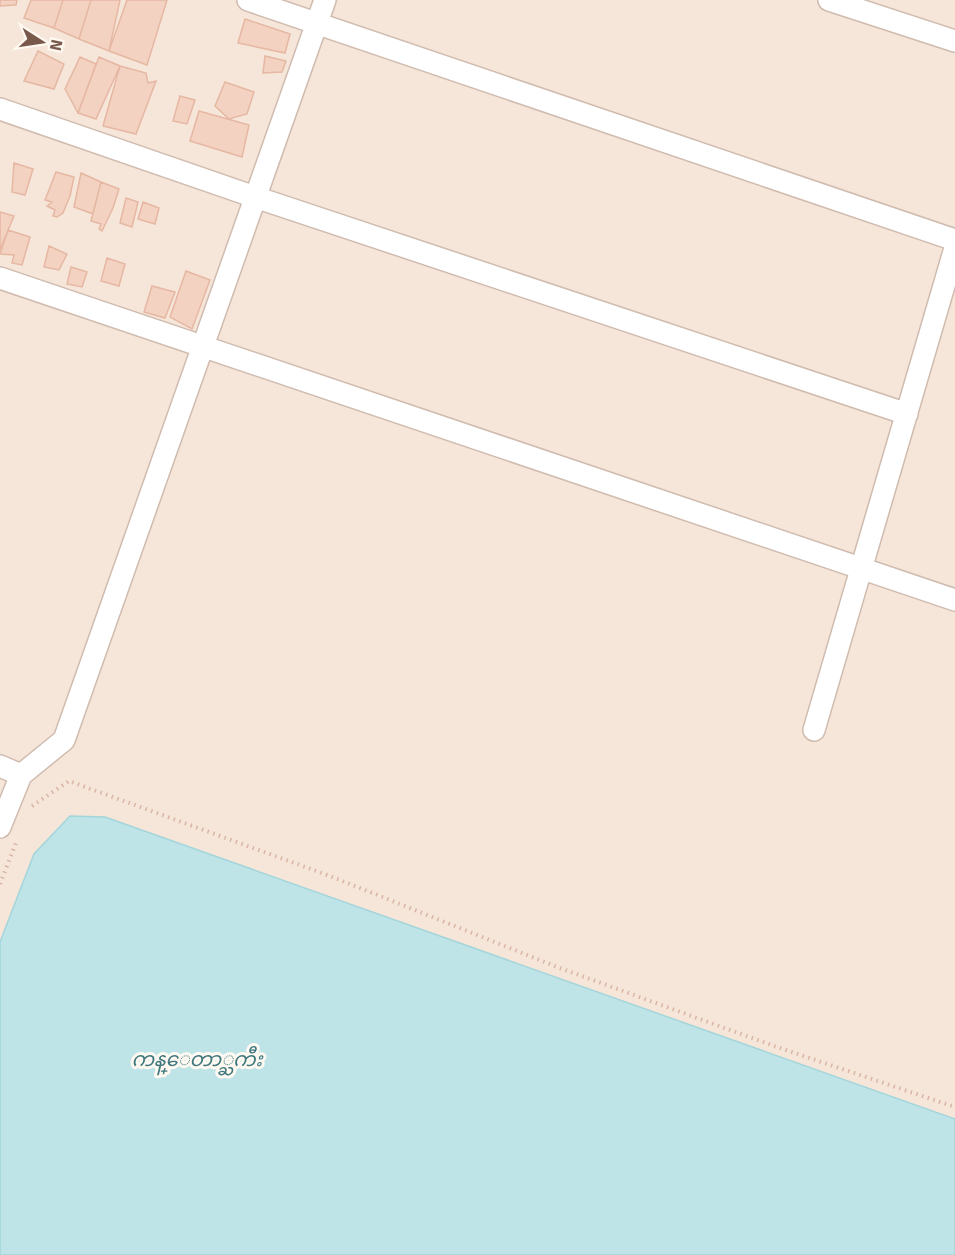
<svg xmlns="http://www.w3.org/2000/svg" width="955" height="1255" viewBox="0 0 955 1255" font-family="Signika,'Noto Sans Myanmar',sans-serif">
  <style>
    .residential { fill: #f5e6d9 }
    .water { fill: #bee4e8; stroke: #a4d5da; stroke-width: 1.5 }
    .building { fill: #f3d2c2; stroke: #e6b7a2; stroke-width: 1.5 }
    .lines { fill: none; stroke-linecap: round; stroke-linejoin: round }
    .street-casing { stroke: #d0bbaf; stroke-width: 24 }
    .path { stroke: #d9b5a4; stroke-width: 4; stroke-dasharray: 1.5 4.5; stroke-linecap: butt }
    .street { stroke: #fff; stroke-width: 21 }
    .labels { text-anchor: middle; stroke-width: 6; stroke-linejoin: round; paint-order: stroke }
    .water-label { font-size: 20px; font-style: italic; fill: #3f787e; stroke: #fff9f2 }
  </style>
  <rect width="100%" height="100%" fill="#fdf5eb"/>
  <path class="residential" d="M0 0H955V1255H0Z"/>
  <path class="water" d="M70 816 105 817 955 1119V1255H0V942L34 854Z"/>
  <path class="building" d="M0 0H17L16 5 0 6Z
    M31 0H63L54 28 24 18Z
    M63 0H91L79 39 54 28Z
    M91 0H120L109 51 79 39Z
    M127 0H167L147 65 109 51Z
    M245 19 290 34 285 53 238 43Z
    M38 51 64 64 54 89 24 81Z
    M265 56 286 61 282 72 263 73Z
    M80 57 96 64 78 113 65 89Z
    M99 57 120 66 96 119 78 113Z
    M120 66 146 73 148 83 156 81 136 134 103 126Z
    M225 82 254 92 247 114 229 119 215 106Z
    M180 96 195 100 187 124 173 121Z
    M199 111 249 125 242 157 190 141Z
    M14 163 33 169 25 195 12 192Z
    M56 172 74 177 70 196 63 213 57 217 53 216 55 210 47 206 52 202 45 200Z
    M81 173 101 182 93 214 74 207Z
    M101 182 119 189 113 208 102 231 99 229 101 224 91 221Z
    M126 198 138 202 132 227 120 223Z
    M143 202 159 208 155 224 138 219Z
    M0 212 14 216 0 250Z
    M8 230 30 237 22 265 12 263 14 255 0 254Z
    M49 246 67 254 59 270 44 267Z
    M107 258 125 264 119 286 101 281Z
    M71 267 87 272 82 287 67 284Z
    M186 271 210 280 192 329 170 317Z
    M152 286 175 292 165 318 144 312Z"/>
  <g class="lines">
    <defs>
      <path id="street" d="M248 0 955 240
        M829 0 955 41
        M0 109 255 197 907 414
        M0 278 955 600
        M814 730 955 248
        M0 766 21 775
        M0 827 21 775 64 740 325 0"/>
    </defs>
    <use href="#street" class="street-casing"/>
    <path class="path" d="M32 806 69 781 330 876 557 967 774 1046 955 1107
      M0 884 17 840"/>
    <use href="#street" class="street"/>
  </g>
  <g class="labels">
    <g class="water-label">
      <text x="197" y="1066">ကန္ေတာ္ႀကီး</text>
    </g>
  </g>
  <g transform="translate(42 42) rotate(102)" stroke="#fff9f2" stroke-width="4.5" paint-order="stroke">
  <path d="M0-4.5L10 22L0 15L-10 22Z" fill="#79594c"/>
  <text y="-9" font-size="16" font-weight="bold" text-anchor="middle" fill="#79594c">N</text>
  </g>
</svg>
